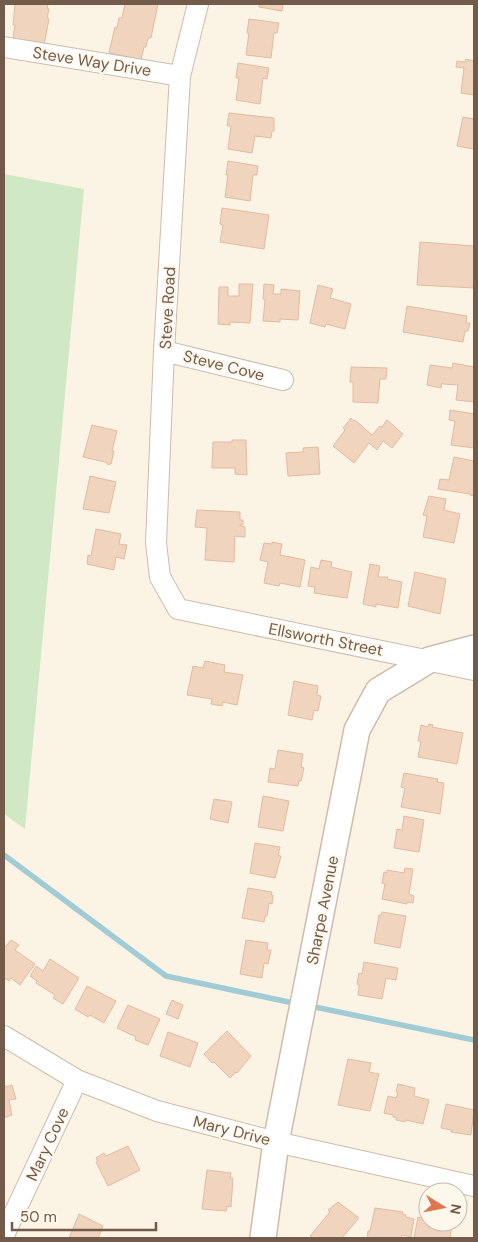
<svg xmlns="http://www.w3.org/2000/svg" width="478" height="1242" viewBox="0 0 478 1242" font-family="'DM Sans',sans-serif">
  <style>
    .green { fill: #d1e8c4 }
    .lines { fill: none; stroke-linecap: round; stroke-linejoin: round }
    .stream { stroke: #a1cbd5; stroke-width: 5.5 }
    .building { fill: #f0d4be; stroke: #e2bb9f }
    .minor-casing { stroke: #cdbcac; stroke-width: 22 }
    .tertiary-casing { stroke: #cdbcac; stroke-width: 28 }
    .minor { stroke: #fff; stroke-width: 20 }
    .tertiary { stroke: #fff; stroke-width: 25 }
    .labels { text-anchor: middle; stroke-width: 4; stroke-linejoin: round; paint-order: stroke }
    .street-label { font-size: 16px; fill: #735b4b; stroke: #fef8ec }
  </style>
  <rect width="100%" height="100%" fill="#fbf4e5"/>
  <path class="green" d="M4 174 84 189 25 829 4 814Z"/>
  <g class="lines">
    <path class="stream" d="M4 855 166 976 298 1004
      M310 1006 474 1040"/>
  </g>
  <path class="building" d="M15 4H48L47 9H49L47 18 49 19 44 45 13 38 15 25H13Z
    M125 4H158L151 38H148L146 47H144L141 60 109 53 115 27 117 28 119 18H122Z
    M259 4H283L282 11 259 7Z
    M249 19 279 23 277 33H274L271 58 246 55 249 33H247Z
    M466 59 474 61V95L461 93 464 68 456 67 457 61 465 62Z
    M238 63 269 68 267 79 263 78 260 104 236 100 239 78H236Z
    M229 113 274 118V131H272L271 138 255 136 252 153 228 149 231 126H227Z
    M463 117 474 119V149L457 146Z
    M228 161 258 166 257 175H253L250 201 225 197 228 175H226Z
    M222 208 269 215 264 249 220 242 223 225 220 224Z
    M420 242 474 246V288L417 285Z
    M239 284H253L250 323 230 322V325L218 324 219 287H228V296H239Z
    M264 284 274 285 273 294H281V289L300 291 298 320 280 319V322L263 321 265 300 263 299Z
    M318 285 333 289 330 298 351 304 345 329 326 324 325 327 310 323Z
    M407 306 467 316 466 323H470L468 331H465L463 342 403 332Z
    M453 363 474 367V402L456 400 458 385 443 384 442 383 441 388 427 385 430 365 452 368Z
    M351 367 387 368 386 379H380L378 403 353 402V382H350Z
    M450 410 474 414V448L451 445 455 421 449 420Z
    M351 418 354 421 355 420 372 435 380 426 382 427 387 420 403 434 392 448 383 441 377 450 369 443 354 463 333 446 345 430 343 428Z
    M92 425 117 431 112 451H114L111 464H109V465L105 462 83 457Z
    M232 440H246L247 475 235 474V468H212L213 442H232Z
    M318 447 320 474 288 476 286 453 303 452V448Z
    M454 457 474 461V496L470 495V494L438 489 440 479 449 480Z
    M90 476 116 482 109 513 83 509Z
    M429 496 446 499 444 510 460 514 454 543 423 537 427 516 423 515Z
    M197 510 240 512V520H243V525H240V526L245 527V537L235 536 234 562 205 560 207 528 195 527Z
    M96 529 121 534 119 544 127 545 124 559 116 557 114 570 87 564 88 555 91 556Z
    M272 542 282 544 280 555 305 560 300 587 280 583 279 586 264 583 268 562 260 560 264 543 272 544Z
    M321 560 332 562 331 567 352 572 347 598 314 593 315 587 308 586 311 567 319 569Z
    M370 564 380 566 378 577H388L387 579 402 582 398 608 376 604V607L363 604Z
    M415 572 446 579 440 614 408 606Z
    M205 661 225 665 224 672 243 675 237 705 223 702 222 706 211 704 212 699 187 695 193 666 203 668Z
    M294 681 318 686 317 695 321 696 318 711 314 710 312 720 288 715Z
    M429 724 433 725 432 727 463 733 457 764 418 757 421 741H418L421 725 428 727Z
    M278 750 303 754 301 767 304 768 301 781H299L298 786 268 782 270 768 275 769Z
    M404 773 438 779 437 782 444 783 440 814 401 807 405 788 401 787Z
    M263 796 289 801 283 831 258 827Z
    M214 799 232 802 228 823 210 819Z
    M404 816 424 820 419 852 394 848 397 829 402 830Z
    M255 843 280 847 278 855 281 856 275 878 250 873Z
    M405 868 413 869 409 894 414 896 413 903 407 902V904L382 899 385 884 382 883 384 872 387 873V870L404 873Z
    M248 888 272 892 271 895H273L272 904 269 903 267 916H265L264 922 242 918Z
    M382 912 406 916 400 948 374 943 379 915H381Z
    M11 940 19 945 15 950 35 964 20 985 11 978 9 981 4 978V948Z
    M246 940 268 943 267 950H271L268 964 264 963 262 978 240 974Z
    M50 959 79 978 63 1004 53 998 55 995 36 983 37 981 30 976 36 966 43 971Z
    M364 962 398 968 396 980 386 978 382 999 358 995 359 985 357 984 359 973 362 974Z
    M87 986 116 1001 104 1023 90 1015 88 1017 75 1009Z
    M172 1000 183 1005 178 1019 166 1014Z
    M128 1005 160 1019 148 1045 135 1040 136 1037 117 1028Z
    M227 1031 251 1056 237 1073 236 1072 230 1078 214 1062 212 1063 204 1054Z
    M168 1032 198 1043 190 1067 160 1056Z
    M348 1059 371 1063 369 1072 379 1074 370 1111 338 1105Z
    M398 1084 415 1088 414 1096 429 1100 423 1124 406 1120 405 1122 396 1120 397 1118 393 1117V1115L384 1113 388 1096 396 1098 398 1093 396 1092Z
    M4 1085H5L6 1087 12 1085 16 1099 9 1100 12 1115 4 1118Z
    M446 1104 474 1110 471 1135 451 1132V1130L441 1128Z
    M128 1146 140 1170 108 1186 96 1162 98 1161 96 1158 104 1153 106 1156Z
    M207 1170 231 1173 230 1178H233L231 1207 227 1206 226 1211 202 1209Z
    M338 1202 359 1218 342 1238H313L310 1236 330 1212 328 1210Z
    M375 1208 403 1212 402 1214 406 1215V1217L414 1219 411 1237 402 1235 401 1238H367L368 1231H370Z
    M79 1214 103 1226 98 1238H69Z
    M418 1217 428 1220V1222H448L447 1224 452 1225 450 1238H414Z"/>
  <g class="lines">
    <defs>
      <path id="minor" d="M198 4 180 76 164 351 156 543 160 577 178 609 474 670
        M4 47 180 76
        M164 351 283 380
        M4 1036 77 1080 157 1111 276 1142 474 1186
        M4 1235 77 1080"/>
      <path id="tertiary" d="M263 1238 276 1142 357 730 378 691 429 660 474 648"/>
    </defs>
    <use href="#minor" class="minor-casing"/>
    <use href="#tertiary" class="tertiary-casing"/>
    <use href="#minor" class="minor"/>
    <use href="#tertiary" class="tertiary"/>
  </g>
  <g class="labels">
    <g class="street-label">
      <text transform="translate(92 61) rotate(9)" y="6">Steve Way Drive</text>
      <text transform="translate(167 308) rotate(-87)" y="6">Steve Road</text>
      <text transform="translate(224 365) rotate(14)" y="6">Steve Cove</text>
      <text transform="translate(326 639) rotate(11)" y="6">Ellsworth Street</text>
      <text transform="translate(322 910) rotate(-79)" y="6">Sharpe Avenue</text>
      <text transform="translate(232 1130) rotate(14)" y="6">Mary Drive</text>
      <text transform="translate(47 1144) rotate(-65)" y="6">Mary Cove</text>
    </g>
  </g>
  <rect width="478" height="1242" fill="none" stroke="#735b4b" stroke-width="10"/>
  <g transform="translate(443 1207) rotate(100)"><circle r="24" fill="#fef8ec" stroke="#c6b9ac"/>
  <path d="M0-4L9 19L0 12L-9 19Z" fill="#e07650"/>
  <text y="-8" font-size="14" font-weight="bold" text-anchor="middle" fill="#735b4b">N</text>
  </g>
  <path d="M12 1222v8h144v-8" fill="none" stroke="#735b4b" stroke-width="2.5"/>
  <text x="20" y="1222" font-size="15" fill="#735b4b" stroke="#fef8ec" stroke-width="4" paint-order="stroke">50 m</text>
</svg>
